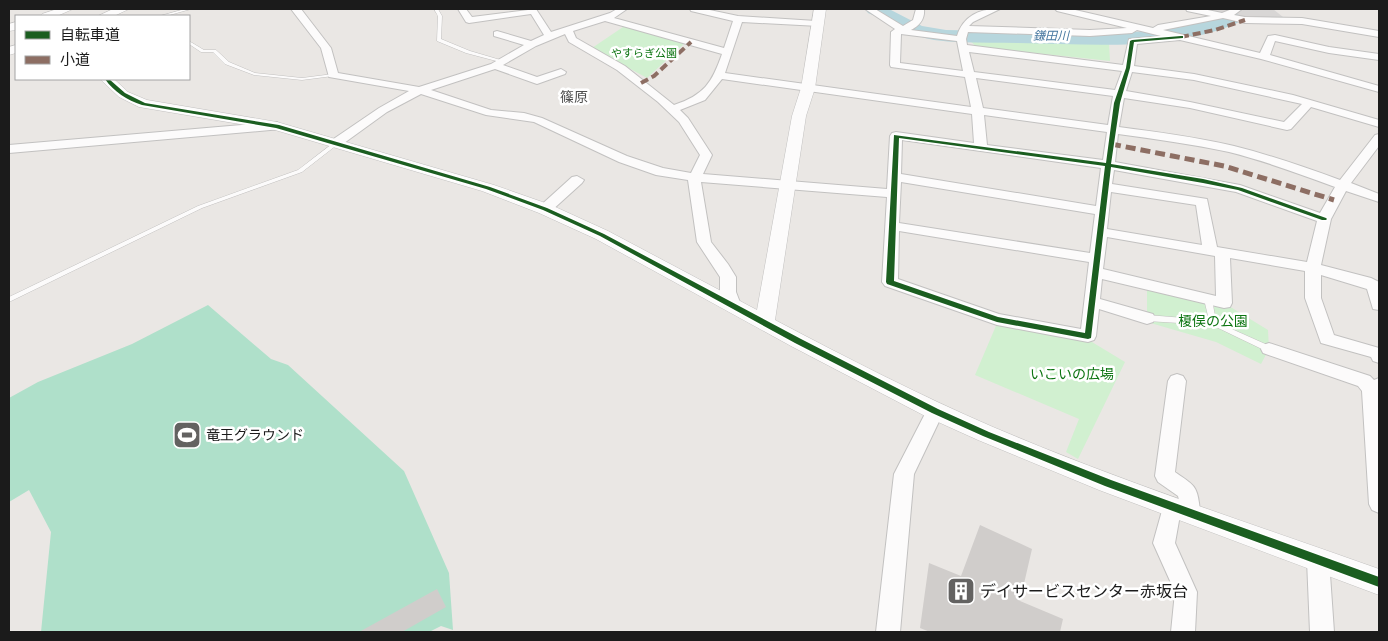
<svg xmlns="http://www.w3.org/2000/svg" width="1388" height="641" viewBox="0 0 1388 641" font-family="Helvetica,'Noto Sans JP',sans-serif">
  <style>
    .religious { fill: #d8d6d5 }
    .park { fill: #d1f0d0 }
    .pitch { fill: #afe0ca }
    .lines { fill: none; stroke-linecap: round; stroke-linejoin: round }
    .river { fill: #b7d6dd; fill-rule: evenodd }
    .building { fill: #d0cdcb }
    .service-casing { stroke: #c2c1c0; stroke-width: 1 }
    .minor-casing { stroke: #c2c1c0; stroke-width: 2 }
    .tertiary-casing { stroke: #c2c1c0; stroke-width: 1 }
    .service { fill: #fcfbfb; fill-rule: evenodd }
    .minor { fill: #fcfbfb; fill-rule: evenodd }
    .tertiary { fill: #fcfbfb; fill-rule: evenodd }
    .quiet-far1 { stroke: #8d6e63; stroke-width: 4; stroke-dasharray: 8 4; stroke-linecap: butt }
    .quiet { stroke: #8d6e63; stroke-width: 5; stroke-dasharray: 10 5; stroke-linecap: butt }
    .cycleway-casing { stroke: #fff; stroke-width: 3 }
    .cycleway { fill: #1b5e20; fill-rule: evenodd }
    .labels { text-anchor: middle; stroke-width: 5; stroke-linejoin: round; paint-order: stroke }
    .far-park-label { font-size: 11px; fill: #0d7512; stroke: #fff }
    .far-water-label { font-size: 12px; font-style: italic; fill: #4778a0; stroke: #fff }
    .far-quarter-label { font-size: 14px; fill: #4e4e4e; stroke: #fff }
    .park-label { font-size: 14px; fill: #0d7512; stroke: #fff }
    .poi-label { font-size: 14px; fill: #1b1b1b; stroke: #fff; text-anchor: start }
    .near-poi-label { font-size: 16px; fill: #1b1b1b; stroke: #fff; text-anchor: start }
  </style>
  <rect width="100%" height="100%" fill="#eae7e4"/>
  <path class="religious" d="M1200 9H1273L1283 17 1248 18Z"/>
  <path class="park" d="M626 25 686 42 647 78 592 48Z
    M982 38 1109 43 1110 61 977 47 970 41Z
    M1147 287 1224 303 1268 330 1269 349 1261 364 1216 342 1147 322Z
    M998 321 1087 339 1125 362 1078 459 1066 452 1079 419 975 375Z"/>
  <path class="pitch" d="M208 305 271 359 288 365 404 471 449 573 453 630 441 626 429 632H41L51 532 29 490 9 502V398L38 382 132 344Z"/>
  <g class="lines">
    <path class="river" d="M865 9H889L922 26 946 30 1101 33 1154 31 1181 27 1232 13 1239 15 1241 19C1237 25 1229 26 1222 29 1157 51 1085 44 1018 43 990 42 962 44 934 40 909 36 891 22 868 13Z"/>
  </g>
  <path class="building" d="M980 525 1032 549 1020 601 1063 619 1060 632H930L920 628 929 563 961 576Z
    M437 589 446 607 402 632H359Z"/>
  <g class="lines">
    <defs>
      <path id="service" d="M185 9H191L166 16H160Z
        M434 9H438L442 16 441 39 470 51 504 61V63L466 53 437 41 438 16Z
        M189 41 204 50H216L229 62 255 73 302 78 333 74 335 75 333 76 302 80 254 75 225 64 213 52H201L189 44Z
        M336 141 338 142V144L302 172 202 208 9 302V297L198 206 298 170Z
        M1205 297H1208L1212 299 1216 322 1272 347 1273 349 1272 351H1266L1212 325 1147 321 1143 318 1147 315 1209 320 1204 299Z"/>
      <path id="minor" d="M291 9H301L331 48 338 73 419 87 491 64 524 45 494 36V32L497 31 531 41 544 35 531 14 469 23 466 22 458 9H466L472 17 536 9 551 32 610 13 617 9H627L614 18 724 48 733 21 691 11 690 9H705L738 16 816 21 819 22V26L742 22 725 73 971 107 965 77 891 67 890 65 891 32 895 29 865 9H875L903 26 913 20 916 9H924C925 19 920 25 911 30L957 36C963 16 980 8 1000 9L973 22 969 26 1090 30 1127 28 1057 11 1055 9H1071L1153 28 1158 25 1211 16 1187 11 1186 9H1203L1222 13 1232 9H1242L1234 15 1245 17 1302 18 1379 31V37L1302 24 1245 23 1223 18 1163 30 1260 53 1268 36 1275 35 1329 47 1379 54V60L1329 53 1275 41 1270 55 1379 86V92L1261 59 1180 40 1137 44 1134 66 1194 74 1293 95 1379 120V127L1311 107 1291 129 1287 130 1190 108 1124 98 1119 127C1157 132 1196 137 1234 146 1270 155 1305 167 1340 180L1375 135 1379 134V146L1351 183 1379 194V202L1346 191 1331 219 1321 265 1371 278 1379 282V310L1373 309 1367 289 1321 275V298L1334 335 1379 348V363L1373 361 1371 357 1321 343 1305 298V271L1230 258 1232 303 1230 307 1224 308 1102 279 1100 299 1153 314 1155 318 1153 322 1147 324 1099 309 1096 336 1094 340 1088 342 997 325 885 286 882 282 887 197 701 182 711 242 728 264 736 277V292L741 305 739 309 733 310 727 309 720 292V277L697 242 688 180 656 175 619 162 534 122 486 115 421 94 387 112 340 146H332L330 143 332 140 379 108 409 91 329 77 321 48ZM605 21 722 54C712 83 704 95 674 105L625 66 576 38 573 31ZM1137 30 1161 36 1129 39 1123 65 967 45 966 39 968 32 1090 36 1132 33ZM565 34 569 42 617 70 658 102 679 122 700 155 691 173 663 168 627 156 542 118 524 113 491 110 431 90 495 69 537 84 565 74 566 72 561 69 537 77 503 65 536 46ZM901 34 957 41 963 71 900 63ZM969 52 1122 71 1115 90 974 72ZM1132 72 1194 80 1302 104 1284 122 1190 102 1126 91ZM976 78 1113 96 1108 125 983 108ZM722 79 972 114 974 143 896 132 892 133 890 136 887 189 703 174 712 155 688 118 680 110 705 100ZM984 115 1107 132 1103 160 987 145ZM1118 134C1155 139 1192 144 1229 152 1265 161 1300 174 1335 187L1320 213 1240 185 1115 162ZM902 140 1101 168 1096 206 901 174ZM1114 170 1236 192 1317 221 1307 262 1217 247 1207 199 1112 184ZM901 182 1095 214 1090 253 899 223ZM1111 192 1196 205 1202 245 1107 229ZM899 231 1089 262 1081 329 999 314 898 279ZM1107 237 1215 256 1216 296 1103 269Z
        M277 122 283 126 281 129 9 153V145Z
        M577 176 584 180 582 183 550 212H540L538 209 540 206 572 177Z
        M1269 343 1370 376 1374 380 1379 378V513L1372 510 1369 504 1362 391 1358 386 1263 353 1261 349 1263 345Z
        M1177 374 1183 376 1186 381 1175 472C1190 483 1197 484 1199 503 1200 510 1200 513 1197 519L1190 522 1183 519 1180 515 1175 543 1197 592 1195 632H1171L1175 592 1153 543 1165 500 1172 497 1179 500 1178 496 1158 482 1155 476 1168 381 1171 376Z
        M935 404 941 406 944 411 914 474 900 632H876L894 474 929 406Z
        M1318 550 1326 553 1329 560 1334 632H1310L1307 560 1310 553Z"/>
      <path id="tertiary" d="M57 9H73L57 16H40L42 14Z
        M113 9H129L114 16H98Z
        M814 9H826L815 88 806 116 775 320C847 358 919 395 993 427 1119 481 1250 523 1379 569V595L1099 490 978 440 927 417 791 346 596 239 539 213 482 191 275 130 139 107 119 97 100 79H114L128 92 147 100 277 122 494 185 551 205 608 231 757 310 792 116 801 88Z
        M16 22V30L9 31V24Z
        M16 45V53L9 55V47Z"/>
    </defs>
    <use href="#service" class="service-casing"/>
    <use href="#minor" class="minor-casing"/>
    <use href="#tertiary" class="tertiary-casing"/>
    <use href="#service" class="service"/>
    <use href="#minor" class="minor"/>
    <use href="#tertiary" class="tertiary"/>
    <path class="quiet-far1" d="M1181 37 1215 30 1245 20
      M641 83 654 76 691 42"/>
    <path class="quiet" d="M1111 144 1224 166 1334 200"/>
    <defs>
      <path id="cycleway" d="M1181 36H1183V38L1134 42 1130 68 1120 103 1111 164 1203 179 1242 188 1326 218 1327 219 1326 220H1322L1238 190 1203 183 1111 167 1091 338 1088 339 997 322 887 284 886 282 894 135 1106 163 1114 103 1126 68 1130 41 1132 40ZM899 138 1105 166 1085 333 998 317 894 281Z
        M105 79H109L125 93 145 103 279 125 490 187 547 208 604 234 801 339 938 409 989 432 1111 480 1379 577V587L1105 486 983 436 932 413 795 343 600 236 543 210 486 189 276 128 142 105C127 100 114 92 105 79Z"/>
    </defs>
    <use href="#cycleway" class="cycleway-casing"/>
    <use href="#cycleway" class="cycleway"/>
  </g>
  <defs>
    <symbol id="stadium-square" viewBox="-11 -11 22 22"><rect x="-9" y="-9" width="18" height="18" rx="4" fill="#636261" stroke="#fff"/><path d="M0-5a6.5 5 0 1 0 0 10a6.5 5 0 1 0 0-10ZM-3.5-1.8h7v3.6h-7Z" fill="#fff"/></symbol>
    <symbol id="building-square" viewBox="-11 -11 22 22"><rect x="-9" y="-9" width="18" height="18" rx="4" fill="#636261" stroke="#fff"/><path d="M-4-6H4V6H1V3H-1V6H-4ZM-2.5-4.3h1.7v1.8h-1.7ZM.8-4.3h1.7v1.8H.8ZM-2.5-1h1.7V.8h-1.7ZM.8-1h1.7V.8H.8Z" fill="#fff"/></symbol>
  </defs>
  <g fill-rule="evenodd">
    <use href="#stadium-square" x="171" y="419" width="32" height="32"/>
    <use href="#building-square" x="945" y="575" width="32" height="32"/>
  </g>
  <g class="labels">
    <g class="far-park-label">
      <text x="644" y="57">やすらぎ公園</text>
    </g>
    <g class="far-water-label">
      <text x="1051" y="40">鎌田川</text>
    </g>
    <g class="far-quarter-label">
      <text x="574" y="102">篠原</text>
    </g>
    <g class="park-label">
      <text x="1213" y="326">榎俣の公園</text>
      <text x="1072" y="379">いこいの広場</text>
    </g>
    <g class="poi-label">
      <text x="206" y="440">竜王グラウンド</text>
    </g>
    <g class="near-poi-label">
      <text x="980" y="597">デイサービスセンター赤坂台</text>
    </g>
  </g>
  <rect width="1388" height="641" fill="none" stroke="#1b1b1b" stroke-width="20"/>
  <rect x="15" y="15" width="175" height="65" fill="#ffffff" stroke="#a4a4a4"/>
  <rect x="25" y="31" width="25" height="8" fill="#1b5e20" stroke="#a4a4a4"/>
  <text x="60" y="40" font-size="15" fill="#1b1b1b">自転車道</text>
  <rect x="25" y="56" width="25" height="8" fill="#8d6e63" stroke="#a4a4a4"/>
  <text x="60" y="65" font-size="15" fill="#1b1b1b">小道</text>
</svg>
